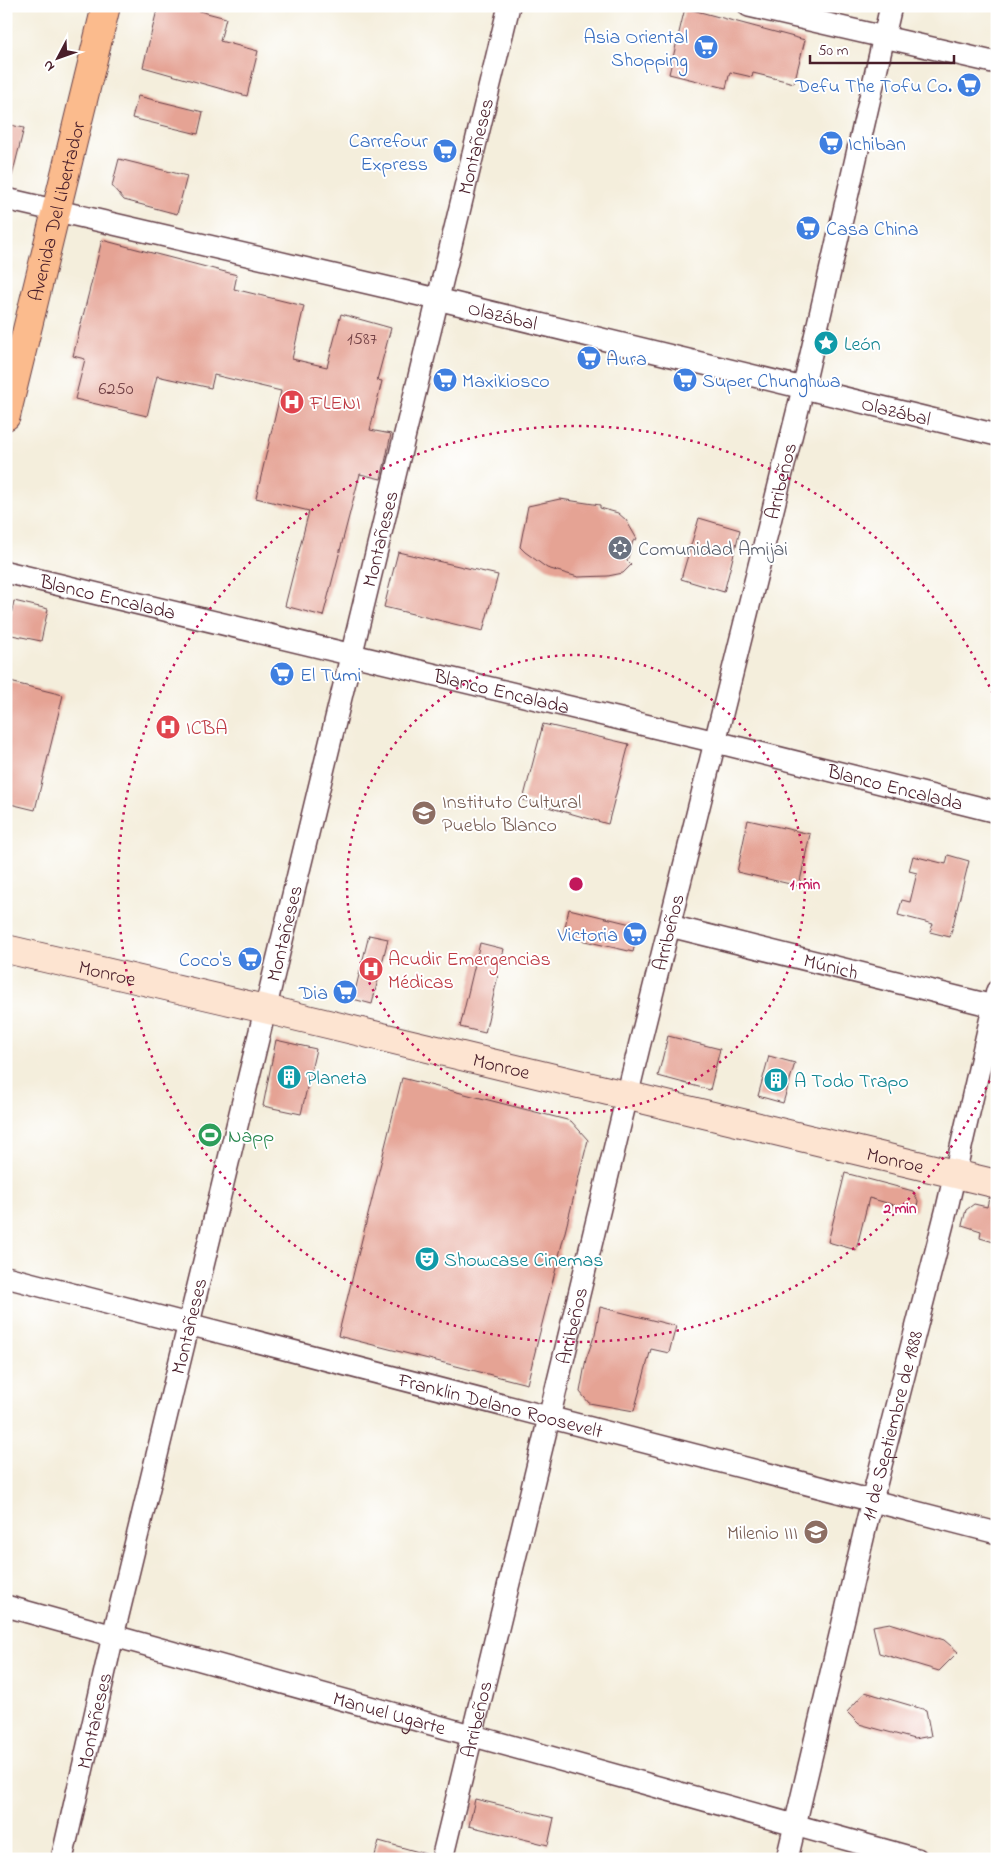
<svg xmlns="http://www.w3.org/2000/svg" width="1003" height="1865" viewBox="0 0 1003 1865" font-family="'Indie Flower',sans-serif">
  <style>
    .building { fill: #e5a394 }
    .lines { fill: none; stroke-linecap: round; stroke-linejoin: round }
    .minor-casing { stroke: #643e46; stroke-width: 24 }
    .secondary-casing { stroke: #643e46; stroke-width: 30 }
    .primary-casing { stroke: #643e46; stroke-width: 30 }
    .minor { stroke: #fff; stroke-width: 21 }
    .secondary { stroke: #fde4d1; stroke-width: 28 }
    .primary { stroke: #fbbb8d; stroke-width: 28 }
    .ring { fill: none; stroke: #c2185b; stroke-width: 2.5; stroke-dasharray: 2.5 5 }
    .labels { text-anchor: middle; stroke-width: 4; stroke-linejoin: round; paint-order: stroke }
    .number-label { font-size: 18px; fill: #714045 }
    .shop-label { font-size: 20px; fill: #366cbe; stroke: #fff; text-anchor: end }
    .street-label { font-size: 20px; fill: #4a1f2b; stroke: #fff }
    .culture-label { font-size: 20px; fill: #0d838f; stroke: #fff; text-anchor: start }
    .health-label { font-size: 20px; fill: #be3a42; stroke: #fff; text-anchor: start }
    .worship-label { font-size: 20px; fill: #5b616d; stroke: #fff; text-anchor: start }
    .education-label { font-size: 20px; fill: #785e54; stroke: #fff; text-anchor: start }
    .leisure-label { font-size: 20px; fill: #27864d; stroke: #fff; text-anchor: start }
    .centre { fill: #c2185b; stroke: #fff; stroke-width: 2.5 }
    .ring-label { font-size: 15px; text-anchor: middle; font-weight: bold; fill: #c2185b; stroke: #fff; stroke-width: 4; stroke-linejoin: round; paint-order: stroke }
  </style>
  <rect width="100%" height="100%" fill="#fff"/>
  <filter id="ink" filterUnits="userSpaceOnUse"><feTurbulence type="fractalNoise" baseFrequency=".02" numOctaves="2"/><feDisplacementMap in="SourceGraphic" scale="10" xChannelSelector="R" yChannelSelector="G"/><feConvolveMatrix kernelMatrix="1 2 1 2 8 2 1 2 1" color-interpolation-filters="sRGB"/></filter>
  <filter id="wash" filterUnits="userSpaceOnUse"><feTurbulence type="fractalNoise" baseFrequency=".0096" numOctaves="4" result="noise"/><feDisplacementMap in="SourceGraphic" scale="20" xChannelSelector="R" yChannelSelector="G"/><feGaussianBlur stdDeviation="1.12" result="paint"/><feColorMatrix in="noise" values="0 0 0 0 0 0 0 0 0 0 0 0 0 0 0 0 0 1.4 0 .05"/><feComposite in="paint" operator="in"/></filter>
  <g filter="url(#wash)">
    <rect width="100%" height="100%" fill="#f4eedc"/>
    <g id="blocks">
      <path class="building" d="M158 6H180L226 18 220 41 258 51 247 96 143 67Z
        M685 8 805 40 794 83 753 73 752 77 730 72 726 88 669 74Z
        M138 96 203 112 198 134 132 118Z
        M6 124 24 128 12 176 6 175Z
        M119 159 187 176 177 214 124 200 112 186Z
        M102 240 237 275 234 289 304 306 292 359 327 367 341 314 391 328 377 380 382 381 370 430 391 434 386 458 381 479 360 474 323 616 285 606 309 511 256 498 281 391 214 375 211 388 157 376 147 416 75 399 85 359 73 356Z
        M560 499 600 505V508L618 513 626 520 637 539 633 541 627 561 631 565 623 573 608 576 578 577 547 568 525 552 520 547 528 506Z
        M699 518 740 530 724 592 681 579Z
        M398 552 498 575 483 631 384 607Z
        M14 601 48 609 41 641 7 634Z
        M6 681 63 695 35 810 6 803Z
        M543 724 629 744 608 824 523 800Z
        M748 820 810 834 799 886 737 872Z
        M948 855 969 861 950 937 930 932 933 924 898 915 902 900 910 902 917 873 909 871 913 856 946 864Z
        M569 909 639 926 633 952 563 936Z
        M369 935 388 939 372 1004 353 999Z
        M480 943 504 949 485 1033 460 1027Z
        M668 1036 720 1049 710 1090 658 1076Z
        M276 1040 316 1049 301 1114 263 1106Z
        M769 1056 795 1063 783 1103 758 1096Z
        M402 1078 571 1121 588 1140 527 1384 338 1336Z
        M845 1173 913 1191 918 1201 916 1211 869 1198 856 1250 828 1242Z
        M989 1198 997 1199V1243L980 1238 981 1231 962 1225 966 1210 974 1204 987 1207Z
        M600 1307 676 1326 669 1353 651 1349 634 1411 589 1403 580 1392 586 1359 595 1334Z
        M890 1623 944 1640 958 1652 939 1671 879 1653 873 1626Z
        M865 1692 926 1710 931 1736 914 1739 859 1724 847 1712Z
        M475 1799 554 1818 548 1845 469 1826Z
        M379 1841 426 1854 425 1859H374Z"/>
    </g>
  </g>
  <g filter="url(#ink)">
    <use href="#blocks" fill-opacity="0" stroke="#643e46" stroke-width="1"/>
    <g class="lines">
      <defs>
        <g id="minor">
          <path d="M749 6 997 63"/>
          <path id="s1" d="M6 199 437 299 997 435"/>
          <path id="s2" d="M6 572 716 742 997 812"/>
          <path id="s3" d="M670 926 993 1006"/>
          <path id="s4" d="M6 1277 997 1533"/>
          <path id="s5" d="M6 1606 917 1859"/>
          <path id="s6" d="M62 1859 113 1636 509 6"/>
          <path id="s7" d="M442 1859 639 1047 803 389 891 6"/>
          <path id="s8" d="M787 1859 872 1500 947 1208 997 991"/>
        </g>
        <g id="secondary">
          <path id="s9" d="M6 949 265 1009 997 1184"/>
        </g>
        <g id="primary">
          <path id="s10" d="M6 416 106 6"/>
        </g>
      </defs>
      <use href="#minor" class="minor-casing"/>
      <use href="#secondary" class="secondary-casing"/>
      <use href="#primary" class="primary-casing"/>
      <use href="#minor" class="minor"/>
      <use href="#secondary" class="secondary"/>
      <use href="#primary" class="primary"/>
    </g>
  </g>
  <g class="ring">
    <circle cx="576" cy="884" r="229"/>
    <path d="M996 1067A458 458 0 1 1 996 701"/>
  </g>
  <defs>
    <symbol id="supermarket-disc" viewBox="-11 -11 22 22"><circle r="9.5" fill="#3f7fe0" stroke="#fff"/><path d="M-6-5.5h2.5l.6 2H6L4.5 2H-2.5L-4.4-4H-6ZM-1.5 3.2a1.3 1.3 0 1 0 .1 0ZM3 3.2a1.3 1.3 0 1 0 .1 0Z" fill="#fff"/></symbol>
    <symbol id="sight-disc" viewBox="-11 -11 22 22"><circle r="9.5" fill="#0f9aa8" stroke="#fff"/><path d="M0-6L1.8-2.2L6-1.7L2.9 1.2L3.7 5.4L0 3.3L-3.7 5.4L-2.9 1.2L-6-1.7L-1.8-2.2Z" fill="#fff"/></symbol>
    <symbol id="hospital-disc" viewBox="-11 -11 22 22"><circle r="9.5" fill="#e0444e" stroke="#fff"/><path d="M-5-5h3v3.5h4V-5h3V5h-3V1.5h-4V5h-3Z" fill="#fff"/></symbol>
    <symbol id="synagogue-disc" viewBox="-11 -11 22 22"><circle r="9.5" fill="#6b7280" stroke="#fff"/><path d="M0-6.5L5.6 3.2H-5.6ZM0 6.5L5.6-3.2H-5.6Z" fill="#fff"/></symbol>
    <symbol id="school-disc" viewBox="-11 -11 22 22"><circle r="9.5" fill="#8d6e63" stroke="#fff"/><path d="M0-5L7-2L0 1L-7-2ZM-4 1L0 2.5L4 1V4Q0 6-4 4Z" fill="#fff"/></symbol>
    <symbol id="building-disc" viewBox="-11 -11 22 22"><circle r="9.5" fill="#0f9aa8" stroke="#fff"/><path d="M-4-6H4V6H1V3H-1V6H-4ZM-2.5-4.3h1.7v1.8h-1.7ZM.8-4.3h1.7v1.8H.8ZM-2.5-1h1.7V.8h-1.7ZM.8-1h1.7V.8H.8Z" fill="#fff"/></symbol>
    <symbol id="stadium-disc" viewBox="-11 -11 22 22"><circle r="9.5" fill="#2e9e5b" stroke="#fff"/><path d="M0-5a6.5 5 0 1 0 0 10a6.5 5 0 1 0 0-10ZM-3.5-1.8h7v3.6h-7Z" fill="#fff"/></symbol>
    <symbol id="theatre-disc" viewBox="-11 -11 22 22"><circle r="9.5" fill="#0f9aa8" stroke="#fff"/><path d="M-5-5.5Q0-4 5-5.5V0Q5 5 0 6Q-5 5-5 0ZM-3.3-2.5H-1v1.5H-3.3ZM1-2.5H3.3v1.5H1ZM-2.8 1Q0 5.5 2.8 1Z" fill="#fff"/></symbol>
  </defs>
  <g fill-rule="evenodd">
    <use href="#supermarket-disc" x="692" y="33" width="28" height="28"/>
    <use href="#supermarket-disc" x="955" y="71" width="28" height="28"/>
    <use href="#supermarket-disc" x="817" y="129" width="28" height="28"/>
    <use href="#supermarket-disc" x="431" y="137" width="28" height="28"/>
    <use href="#supermarket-disc" x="794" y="214" width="28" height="28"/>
    <use href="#sight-disc" x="812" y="329" width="28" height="28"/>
    <use href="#supermarket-disc" x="575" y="344" width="28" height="28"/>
    <use href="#supermarket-disc" x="431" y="366" width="28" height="28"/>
    <use href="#supermarket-disc" x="671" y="366" width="28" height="28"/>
    <use href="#hospital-disc" x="278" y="388" width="28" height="28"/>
    <use href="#synagogue-disc" x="606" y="534" width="28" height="28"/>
    <use href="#supermarket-disc" x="268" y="660" width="28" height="28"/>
    <use href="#hospital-disc" x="154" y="713" width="28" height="28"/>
    <use href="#school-disc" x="410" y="799" width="28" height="28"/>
    <use href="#supermarket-disc" x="621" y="920" width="28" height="28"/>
    <use href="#supermarket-disc" x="236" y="945" width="28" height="28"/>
    <use href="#hospital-disc" x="357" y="955" width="28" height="28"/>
    <use href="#supermarket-disc" x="331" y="978" width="28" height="28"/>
    <use href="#building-disc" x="275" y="1063" width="28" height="28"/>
    <use href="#building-disc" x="762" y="1066" width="28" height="28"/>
    <use href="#stadium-disc" x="196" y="1121" width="28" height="28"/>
    <use href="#theatre-disc" x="413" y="1245" width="28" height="28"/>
    <use href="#school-disc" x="802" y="1518" width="28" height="28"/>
  </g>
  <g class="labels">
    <g class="number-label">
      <text x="362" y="344">1587</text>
      <text x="116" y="394">6250</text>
    </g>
    <g class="shop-label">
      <text x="688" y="43">Asia Oriental<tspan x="688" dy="23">Shopping</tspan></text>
      <text x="952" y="92">Defu The Tofu Co.</text>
      <text x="428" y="147">Carrefour<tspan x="428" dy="23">Express</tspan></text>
      <text x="848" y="150" text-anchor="start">Ichiban</text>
      <text x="826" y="235" text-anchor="start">Casa China</text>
      <text x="606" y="365" text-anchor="start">Aura</text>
      <text x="462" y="387" text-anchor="start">Maxikiosco</text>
      <text x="702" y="387" text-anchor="start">Super Chunghwa</text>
      <text x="300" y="681" text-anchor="start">El Tumi</text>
      <text x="618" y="941">Victoria</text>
      <text x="232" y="966">Coco's</text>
      <text x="328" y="999">Dia</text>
    </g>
    <g class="street-label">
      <text dy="7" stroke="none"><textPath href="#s6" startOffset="1762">Montañeses</textPath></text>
      <text dy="7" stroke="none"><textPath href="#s10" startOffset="211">Avenida Del Libertador</textPath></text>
      <text dy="7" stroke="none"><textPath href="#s1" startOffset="510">Olazábal</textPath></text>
      <text dy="7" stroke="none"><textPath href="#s1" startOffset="915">Olazábal</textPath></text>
      <text dy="7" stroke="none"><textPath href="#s7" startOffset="1419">Arribeños</textPath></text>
      <text dy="7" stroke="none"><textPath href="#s6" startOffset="1358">Montañeses</textPath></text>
      <text dy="7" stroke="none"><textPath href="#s2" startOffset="105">Blanco Encalada</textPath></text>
      <text dy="7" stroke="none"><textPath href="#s2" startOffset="510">Blanco Encalada</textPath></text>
      <text dy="7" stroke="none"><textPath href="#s2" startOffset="915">Blanco Encalada</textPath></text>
      <text dy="7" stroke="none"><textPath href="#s6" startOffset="952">Montañeses</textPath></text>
      <text dy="7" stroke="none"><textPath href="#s7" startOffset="954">Arribeños</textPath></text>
      <text dy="7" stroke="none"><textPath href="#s3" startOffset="166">Múnich</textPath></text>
      <text dy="7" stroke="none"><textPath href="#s9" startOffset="104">Monroe</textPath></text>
      <text dy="7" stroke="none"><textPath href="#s9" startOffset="509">Monroe</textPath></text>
      <text dy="7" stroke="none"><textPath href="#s9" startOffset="914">Monroe</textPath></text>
      <text dy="7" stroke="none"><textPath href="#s6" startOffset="548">Montañeses</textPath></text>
      <text dy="7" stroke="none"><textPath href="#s7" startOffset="549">Arribeños</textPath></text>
      <text dy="7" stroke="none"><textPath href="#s4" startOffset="511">Franklin Delano Roosevelt</textPath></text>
      <text dy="7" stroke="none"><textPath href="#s8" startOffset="446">11 de Septiembre de 1888</textPath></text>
      <text dy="7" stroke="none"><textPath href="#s5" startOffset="398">Manuel Ugarte</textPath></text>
      <text dy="7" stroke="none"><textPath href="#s6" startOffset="142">Montañeses</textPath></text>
      <text dy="7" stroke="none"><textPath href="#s7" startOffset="144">Arribeños</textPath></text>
    </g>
    <g class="culture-label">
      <text x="844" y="350">León</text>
      <text x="306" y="1084">Planeta</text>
      <text x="794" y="1087">A Todo Trapo</text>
      <text x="444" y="1266">Showcase Cinemas</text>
    </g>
    <g class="health-label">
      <text x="310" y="409">FLENI</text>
      <text x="186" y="734">ICBA</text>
      <text x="388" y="965">Acudir Emergencias<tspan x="388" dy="23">Médicas</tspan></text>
    </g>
    <g class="worship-label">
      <text x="638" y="555">Comunidad Amijai</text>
    </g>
    <g class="education-label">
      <text x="442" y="808">Instituto Cultural<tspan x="442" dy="23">Pueblo Blanco</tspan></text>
      <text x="798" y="1539" text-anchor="end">Milenio III</text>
    </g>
    <g class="leisure-label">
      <text x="228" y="1142">Napp</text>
    </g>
  </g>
  <circle cx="576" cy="884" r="8" class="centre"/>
  <g class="ring-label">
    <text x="805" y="889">1 min</text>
    <text x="900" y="1213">2 min</text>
  </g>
  <rect width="1003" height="1865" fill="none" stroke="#fff" stroke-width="25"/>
  <g transform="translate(58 58) rotate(229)" stroke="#ffffff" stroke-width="4" paint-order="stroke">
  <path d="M0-4L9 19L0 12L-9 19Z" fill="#4a1f2b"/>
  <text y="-8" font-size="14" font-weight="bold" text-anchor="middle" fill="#4a1f2b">N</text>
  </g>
  <path d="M810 55v8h144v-8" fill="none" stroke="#4a1f2b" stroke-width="2.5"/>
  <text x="818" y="55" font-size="15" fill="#4a1f2b" stroke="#ffffff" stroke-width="4" paint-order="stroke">50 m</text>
</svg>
